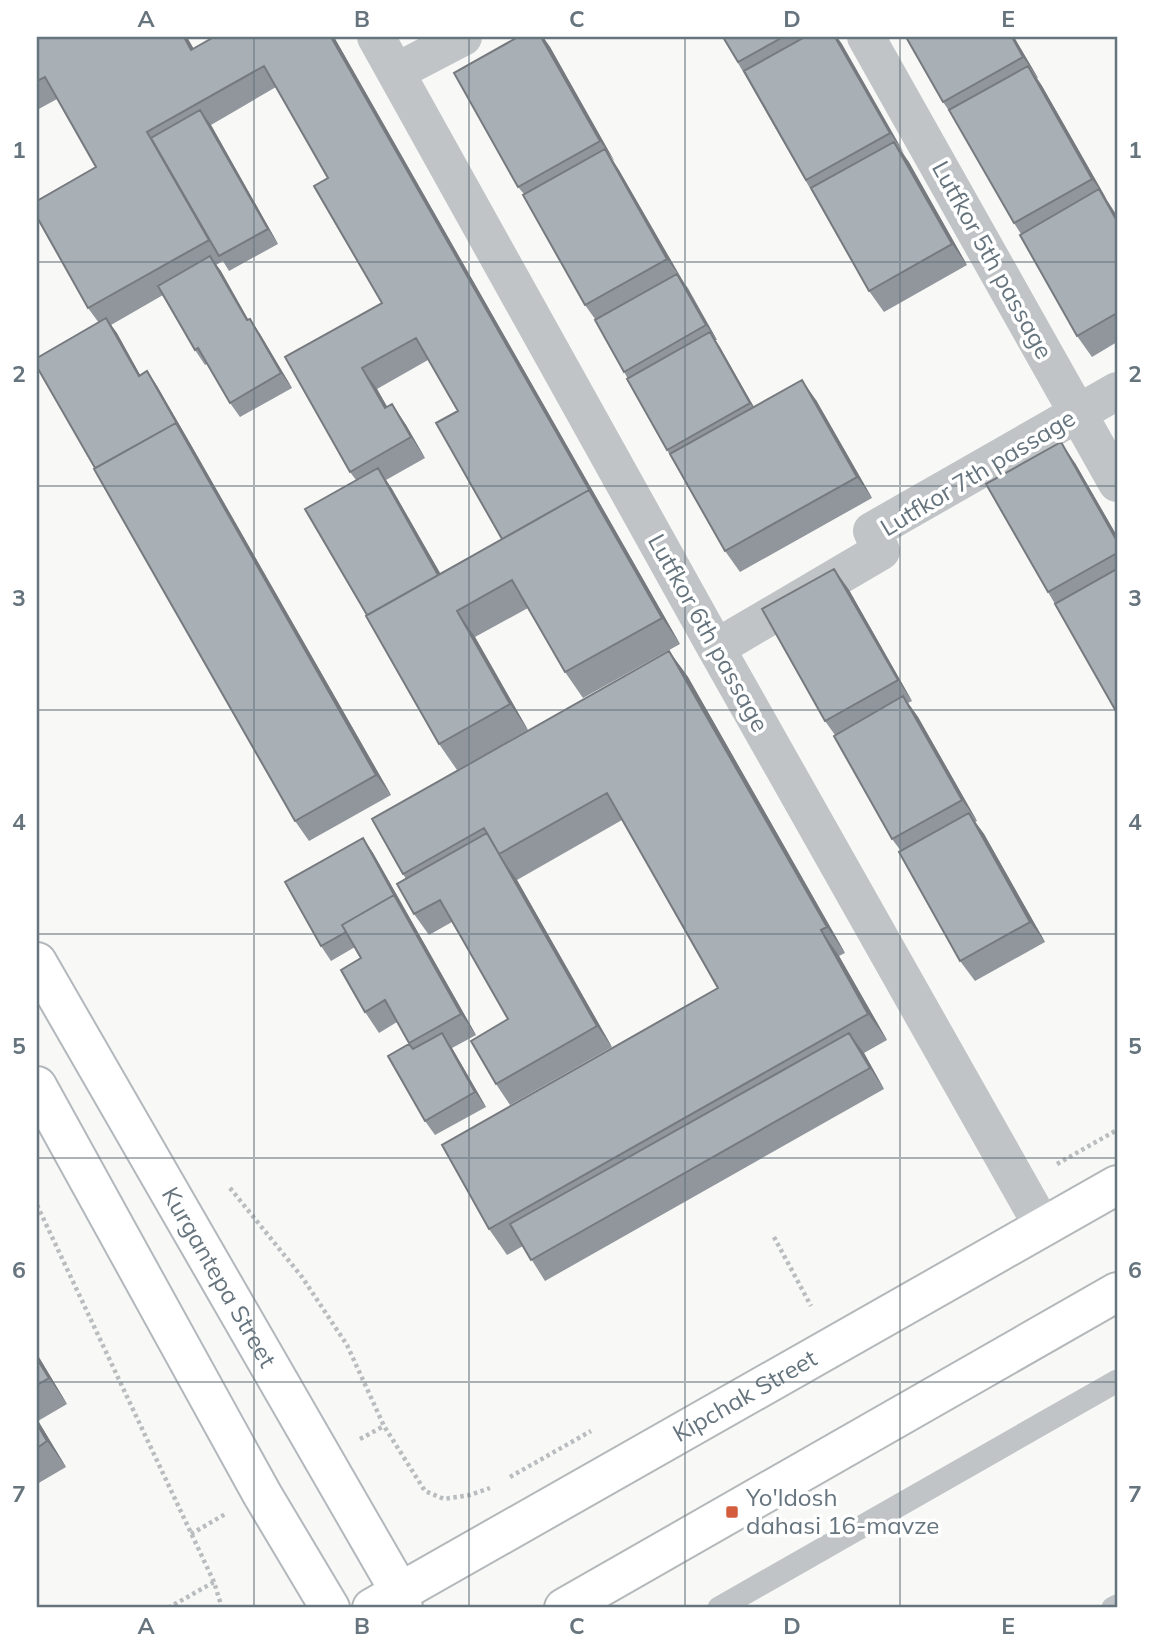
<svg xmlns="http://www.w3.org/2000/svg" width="1154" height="1645" viewBox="0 0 1154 1645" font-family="Mulish,sans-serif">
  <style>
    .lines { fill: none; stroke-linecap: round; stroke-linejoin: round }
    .secondary-casing { stroke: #b3b8bc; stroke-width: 42 }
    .primary-casing { stroke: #b4b8bb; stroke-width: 42 }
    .path { stroke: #babdbf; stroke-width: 4.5; stroke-dasharray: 3.5 3.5; stroke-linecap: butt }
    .service { stroke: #c0c4c7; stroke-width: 23 }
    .minor { stroke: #c0c4c7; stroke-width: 38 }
    .secondary { stroke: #fff; stroke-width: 38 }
    .primary { stroke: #fff; stroke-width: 38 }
    .wall { fill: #90969c; fill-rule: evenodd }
    .shaded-wall { fill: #767a7f }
    .building { fill: #a8afb5; stroke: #767a7f; stroke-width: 2 }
    .grid { fill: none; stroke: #66747e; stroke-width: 2; stroke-opacity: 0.55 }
    .poi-dot { fill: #d35d3c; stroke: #fff; stroke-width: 2.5 }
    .labels { text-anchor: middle; stroke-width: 7; stroke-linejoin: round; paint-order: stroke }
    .street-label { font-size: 24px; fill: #66747e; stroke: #fff }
    .poi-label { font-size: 24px; fill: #66747e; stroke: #fff; text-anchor: start }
    .neatline { fill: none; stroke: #66747e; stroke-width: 2.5 }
    .grid-label { font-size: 23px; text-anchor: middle; font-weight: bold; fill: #66747e }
  </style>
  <rect width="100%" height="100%" fill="#f8f8f6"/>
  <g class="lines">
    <defs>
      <g id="secondary">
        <path id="s1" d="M37 962 400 1592 403 1608"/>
        <path d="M37 1086 262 1494 330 1608"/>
      </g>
      <g id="primary">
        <path id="s2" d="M372 1608 1117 1185"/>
        <path d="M564 1608 1117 1292"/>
      </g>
    </defs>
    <use href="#secondary" class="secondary-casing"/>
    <use href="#primary" class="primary-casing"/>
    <path class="path" d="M1057 1164 1117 1130
      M230 1188 302 1277 347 1345 384 1426 425 1491 444 1499 470 1495 490 1488
      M37 1205 214 1582 222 1608
      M774 1237 811 1306
      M360 1439 384 1426
      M510 1477 591 1431
      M191 1534 227 1513
      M168 1608 214 1582"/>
    <path class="service" d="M719 1608 1117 1381
      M1113 1608 1117 1606"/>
    <path class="minor" d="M376 37 716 648 1043 1227
      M866 37 1117 483
      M396 72 463 37
      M716 648 881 551 872 531 1117 391"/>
    <use href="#secondary" class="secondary"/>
    <use href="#primary" class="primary"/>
  </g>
  <path class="wall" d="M37 37H187L193 49 334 37 680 644 583 698 565 672 528 608 475 637 528 730 457 770 439 744 356 480 350 472 285 357 382 303 328 178 276 87 211 125 278 244 229 271 223 261 216 265 248 320 260 334 292 388 240 417 230 403 207 364 205 365 195 350 163 295 111 325 140 375 147 371 157 386 391 795 309 841 295 821 99 323 88 308 39 222 37 223V200L96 167 57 99 37 110ZM428 360 458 411 502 539 440 573 392 489 386 480 425 458 406 425 392 404 387 407 377 389Z
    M518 37H543L550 47 614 162 681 279 688 288 717 340H715L754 407 816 400 872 498 740 572 725 551 667 450 595 319 585 305 524 194 518 187Z
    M723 37H837L967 265 884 312 869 291Z
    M1014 37 1038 78H1037L1042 86 1107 200 1117 216V342L1092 357 1077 336 1021 234 1014 223 952 115 943 102Z
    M1075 463 1117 536V713L1055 604 1048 592Z
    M834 569 849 590 912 701 908 703 918 717 977 821 975 822 984 834 1045 942 975 981 960 961 901 851 892 839 835 735 825 721Z
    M669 651 688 677 845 953 839 956 887 1040 864 1053 884 1089 545 1281 523 1246 507 1255 489 1229 718 988 622 820 517 880 612 1047 510 1105 496 1084 508 1019 452 922 429 935 414 914 406 879 403 874Z
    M363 838 373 853 476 1035 452 1048 486 1107 435 1135 425 1121 409 1044 397 1022 379 1033 365 1012 361 958 355 947 331 961 321 946Z
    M37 1354 67 1404 38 1421 66 1467 37 1484Z"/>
  <path class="shaded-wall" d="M184 37H187L206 70 191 50Z
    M331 37H334L680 644 662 618Z
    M541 37H543L550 47 615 162 600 141Z
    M835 37H837L842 44 904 153 890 133Z
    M1012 37H1014L1038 78 1023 57Z
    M1028 66 1042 86 1107 200 1092 179Z
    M200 110 211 125 278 244 268 229Z
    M894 142 909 162 967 265 952 244Z
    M605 149 619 170 717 340 706 325 678 274 667 259Z
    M1099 189 1117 216V221Z
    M210 256 221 271 257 335 247 320Z
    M106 318 117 333 149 391 139 376Z
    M250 319 260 334 292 388 281 373Z
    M710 332 720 347 760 418 750 403Z
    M362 368 377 389 400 429 385 408Z
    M147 371 157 386 190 443 391 795 376 775Z
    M802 380 816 400 872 498 857 477Z
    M392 404 406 425 425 458 411 437Z
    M1061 442 1075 463 1117 536V541Z
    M378 468 392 489 456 601 441 580Z
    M834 569 849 590 912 701 898 680Z
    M457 611 475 637 528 730 510 704Z
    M669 651 688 677 845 953 827 927Z
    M903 696 918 717 977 821 962 800Z
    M969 813 984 834 1045 942 1030 922Z
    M363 838 373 853 476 1035 461 1014Z
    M503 860 517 880 612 1047 597 1026Z
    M821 930 839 956 887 1040 868 1014Z
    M442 1033 452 1048 486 1107 475 1092Z
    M849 1033 864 1053 884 1089 870 1068Z
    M37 1354 67 1404 49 1378 37 1359Z
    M37 1419 66 1467 47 1441 37 1424Z"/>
  <path class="building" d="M38 37H184L191 50 214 37H331L592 495 589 490 502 539 436 423 458 411 416 338 362 368 385 408 392 404 411 437 350 472 285 357 382 303 314 186 328 178 264 66 147 132 209 240 88 308 37 217V201L96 167 45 77 37 81V38Z
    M518 37H541L600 141 518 187 454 73Z
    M723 37H783L738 62Z
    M805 37H835L890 133 806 180 744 71Z
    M906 37H1012L1023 57 943 102Z
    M1028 66 1092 179 1014 223 949 110Z
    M200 110 268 229 219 256 151 138Z
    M894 142 952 244 869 291 811 188Z
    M605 149 667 259 585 305 523 195Z
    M1099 189 1117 221V313L1077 336 1020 235Z
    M210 256 247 320 250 319 281 373 230 403 198 348 195 350 158 286Z
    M677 274 706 325 624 372 595 320Z
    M106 318 139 376 147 371 180 429 176 423 95 468 37 367V358Z
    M710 332 750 403 667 450 627 379Z
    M802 380 857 477 725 551 670 454Z
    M176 423 376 775 295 821 94 469Z
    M1061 442 1117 541V553L1048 592 986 484Z
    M378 468 438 575 367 615 305 509Z
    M589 490 662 618 565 672 512 580 457 611 510 704 439 744 366 616Z
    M834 569 898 680 825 721 762 609Z
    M1117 569V713L1055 604Z
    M669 651 827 927 821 930 868 1014 489 1229 442 1145 718 988 607 793 499 854 484 828 403 874 372 819Z
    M903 696 962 800 892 839 834 736Z
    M969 813 1030 922 960 961 899 852Z
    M487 833 597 1026 496 1084 471 1041 508 1019 440 900 414 914 397 884Z
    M363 838 398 902 394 895 342 925 346 932 321 946 285 882Z
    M394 895 461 1014 409 1043 385 1000 365 1012 341 970 361 958 342 925Z
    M442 1033 475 1092 425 1121 388 1056 409 1044 413 1049Z
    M849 1033 870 1068 531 1260 510 1224Z
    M37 1359 49 1378 37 1385Z
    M37 1424 47 1441 37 1448Z"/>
  <path class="grid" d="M254 37V1608M469 37V1608M685 37V1608M900 37V1608M37 262H1117M37 486H1117M37 710H1117M37 934H1117M37 1158H1117M37 1382H1117"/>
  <rect class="poi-dot" x="725" y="1505" width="14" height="14" rx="3.5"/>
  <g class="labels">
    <g class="street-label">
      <text transform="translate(992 260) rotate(61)" y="8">Lutfkor 5th passage</text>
      <text transform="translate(978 473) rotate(-31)" y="8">Lutfkor 7th passage</text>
      <text transform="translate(708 633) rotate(61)" y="8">Lutfkor 6th passage</text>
      <text dy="8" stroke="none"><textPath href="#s1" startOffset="364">Kurgantepa Street</textPath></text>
      <text dy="8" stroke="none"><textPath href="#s2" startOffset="429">Kipchak Street</textPath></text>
    </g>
    <g class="poi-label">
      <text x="746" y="1506">Yo'ldosh<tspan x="746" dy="28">dahasi 16-mavze</tspan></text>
    </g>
  </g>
  <rect width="1154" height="1645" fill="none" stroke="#ffffff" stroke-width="77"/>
  <rect x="38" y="38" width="1078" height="1568" class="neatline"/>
  <g class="grid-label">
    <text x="146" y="27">A</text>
    <text x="362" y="27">B</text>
    <text x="577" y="27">C</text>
    <text x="792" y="27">D</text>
    <text x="1008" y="27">E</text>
    <text x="19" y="158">1</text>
    <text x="1135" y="158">1</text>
    <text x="19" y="382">2</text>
    <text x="1135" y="382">2</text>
    <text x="19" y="606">3</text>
    <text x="1135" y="606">3</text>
    <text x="19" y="830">4</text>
    <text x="1135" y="830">4</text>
    <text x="19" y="1054">5</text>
    <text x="1135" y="1054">5</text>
    <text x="19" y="1278">6</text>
    <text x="1135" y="1278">6</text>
    <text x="19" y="1502">7</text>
    <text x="1135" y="1502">7</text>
    <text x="146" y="1634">A</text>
    <text x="362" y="1634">B</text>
    <text x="577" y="1634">C</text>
    <text x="792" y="1634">D</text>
    <text x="1008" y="1634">E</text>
  </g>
</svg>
